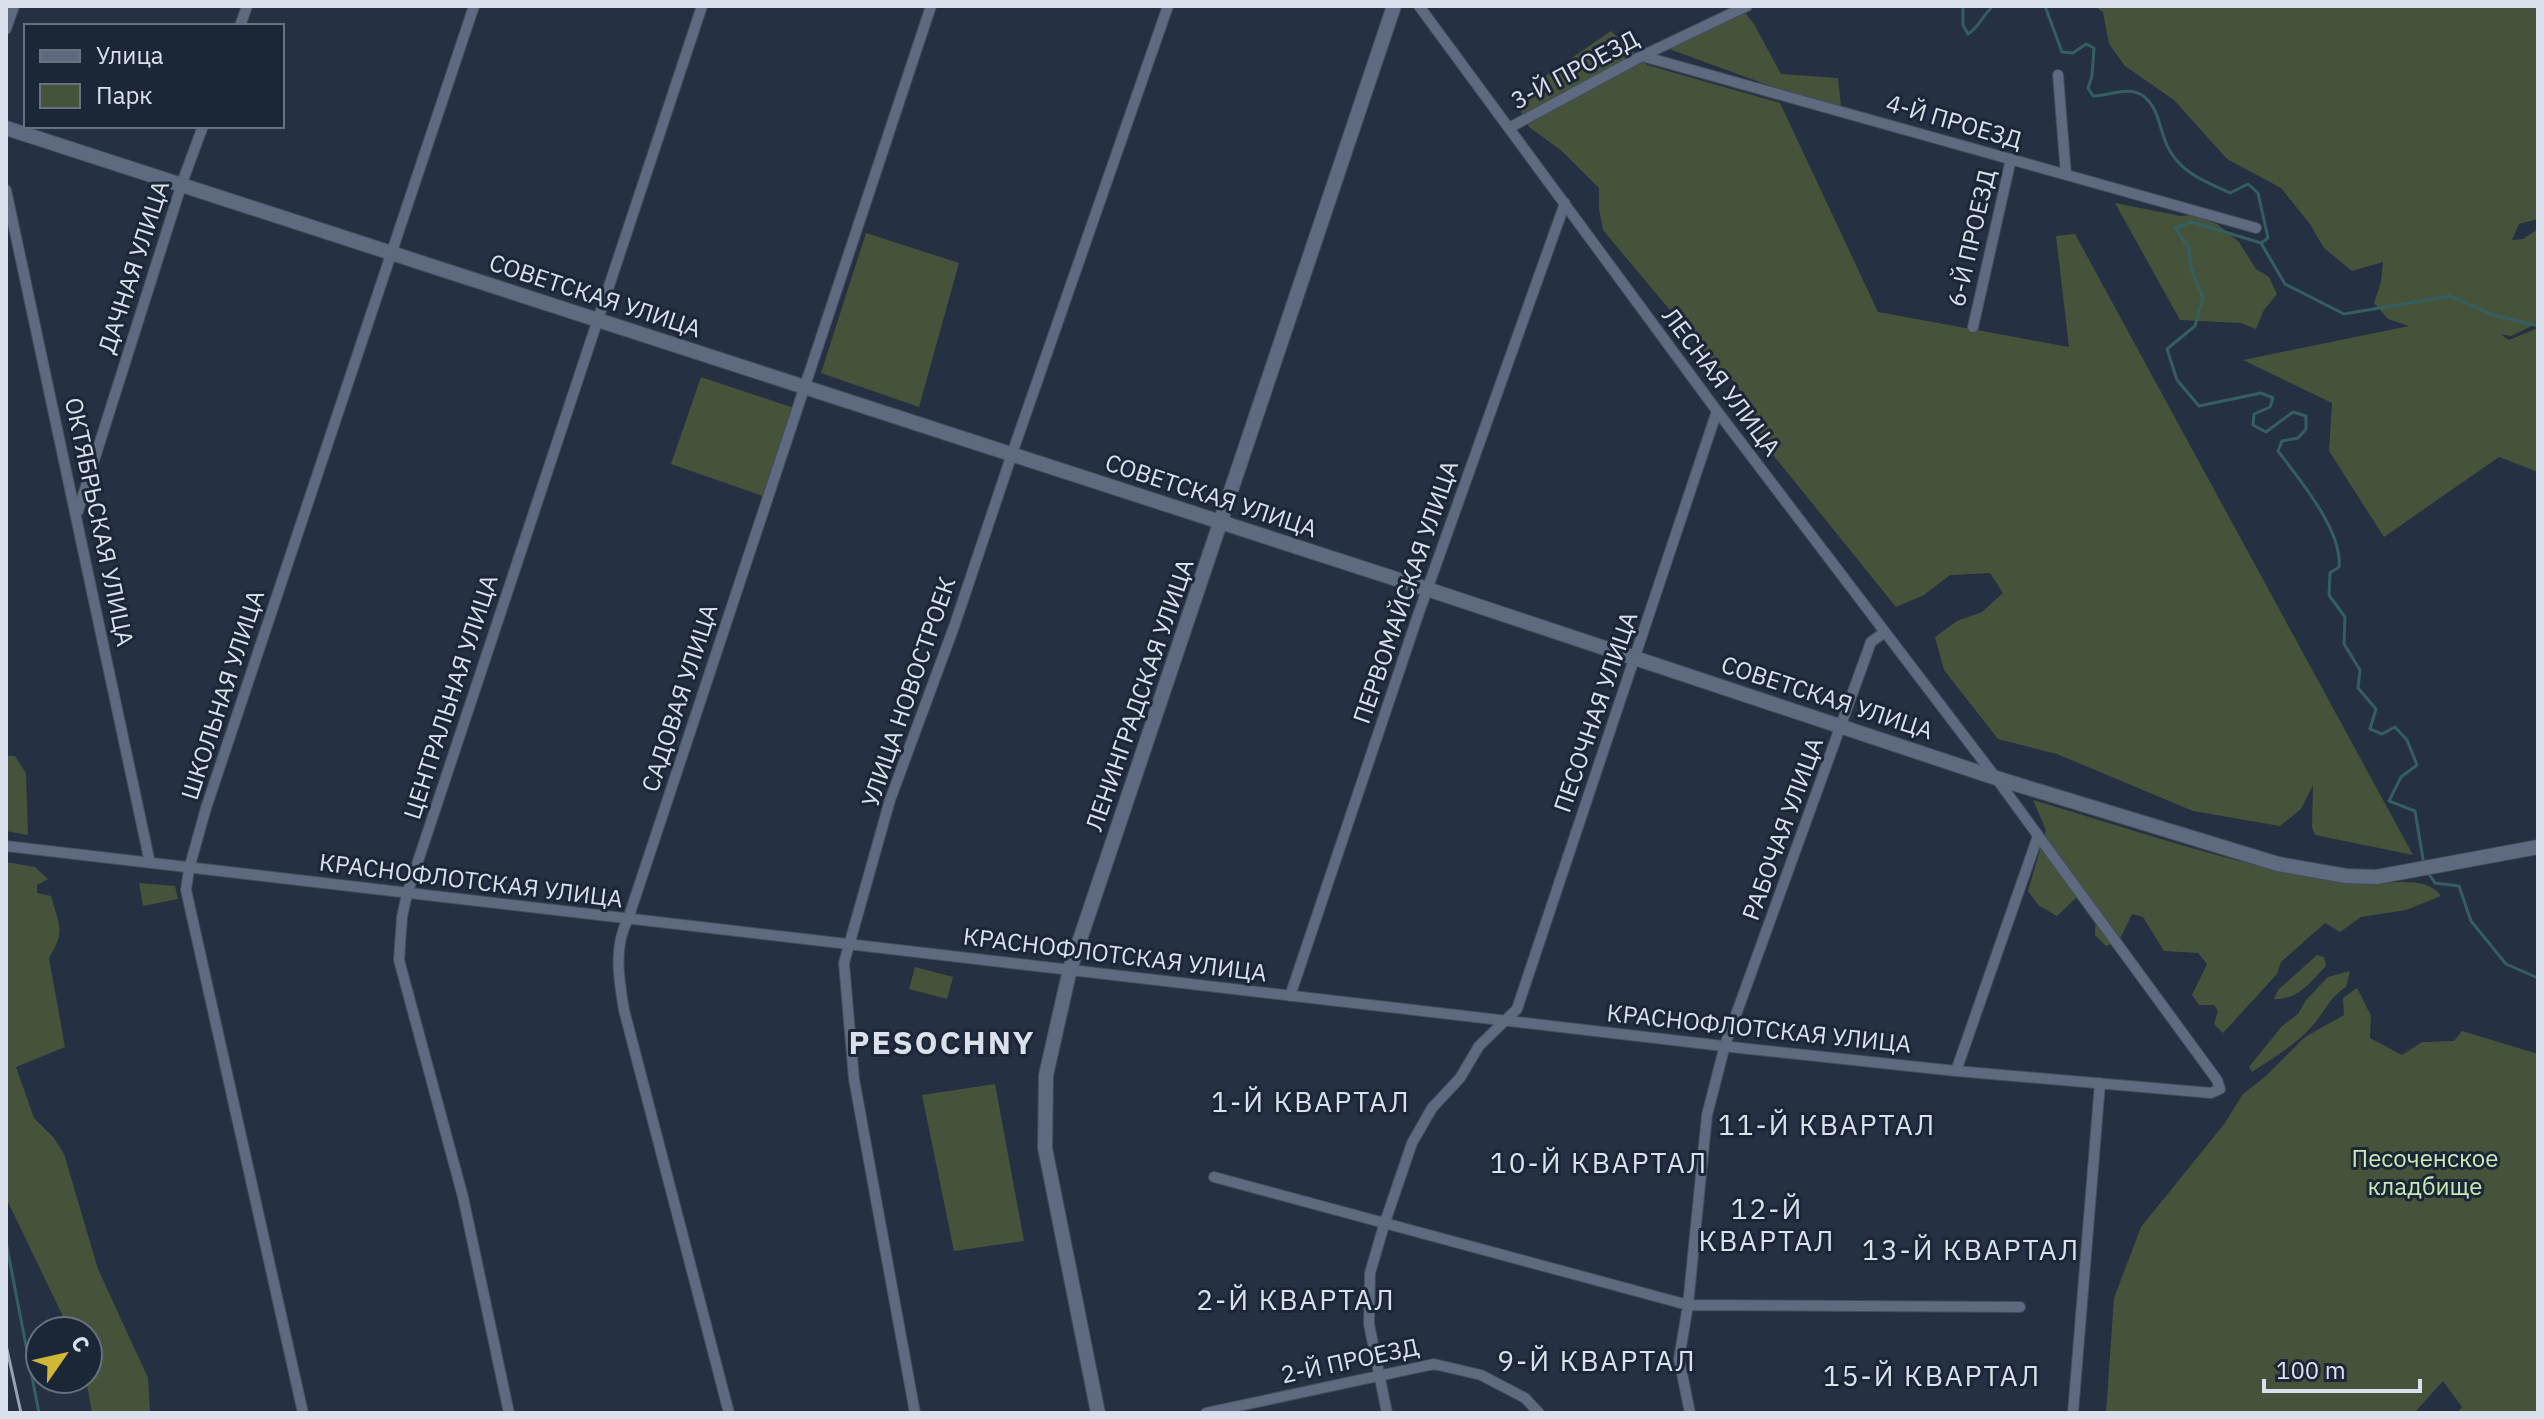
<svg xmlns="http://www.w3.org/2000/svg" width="2544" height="1419" viewBox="0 0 2544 1419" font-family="'IBM Plex Sans',sans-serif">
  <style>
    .green { fill: #46533b }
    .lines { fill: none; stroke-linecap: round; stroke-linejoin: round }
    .stream { stroke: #345f61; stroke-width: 3 }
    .street-casing { stroke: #434c5b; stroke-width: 12 }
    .secondary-casing { stroke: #434c5b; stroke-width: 16 }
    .street { stroke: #5e6a7f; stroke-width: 10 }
    .secondary { stroke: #5e6a7f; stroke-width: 14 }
    .rail { stroke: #9aa2b0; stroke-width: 3 }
    .labels { text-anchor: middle; stroke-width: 6; stroke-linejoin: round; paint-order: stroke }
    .street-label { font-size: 24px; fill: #dae1ed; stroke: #1b2637 }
    .park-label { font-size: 24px; fill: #cde9b3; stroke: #1b2637 }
    .quarter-label { font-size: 28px; letter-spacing: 2px; fill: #dae1ed; stroke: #1b2637 }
    .district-label { font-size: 32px; font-weight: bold; letter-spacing: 2px; fill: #dae1ed; stroke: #1b2637 }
  </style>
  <rect width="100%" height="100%" fill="#253042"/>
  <path class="green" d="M2094 6H2538V219L2519 224 2512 240 2523 239 2538 229V323L2511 336 2500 334 2509 340 2538 328V472L2499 457 2384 537 2329 451 2332 403 2243 360 2409 326 2388 319 2374 303 2381 282 2383 262 2352 271 2324 248 2310 224 2281 188 2227 159 2174 100 2125 66 2109 44 2103 12Z
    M1742 9 1754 24 1781 74 1838 78 1841 106 1787 92 1661 46Z
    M1611 31 1647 65 1780 103 1878 312 2069 347 2056 236 2075 234 2413 855 2315 835 2312 827 2313 785 2301 809 2280 826 2193 811 2057 754 1998 739 1944 670 1935 637 1957 621 1982 612 2003 593 1990 573 1950 575 1924 595 1896 607 1770 451 1751 418 1737 383 1725 376 1603 230 1599 209V188L1562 151 1529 127 1516 102 1544 77Z
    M2115 203 2181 216 2191 215 2217 224 2239 242 2256 269 2269 277 2277 294 2264 310 2256 329 2241 323 2180 320Z
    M866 233 959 263 919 407 821 373Z
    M701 377 794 408 763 496 671 464Z
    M6 756H15L26 773 28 835 6 831Z
    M2033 800C2139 831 2245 870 2354 883 2380 887 2425 872 2441 896L2406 910 2361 917 2340 932 2325 923 2281 962 2277 974 2223 1033 2214 1024 2218 1011 2214 1005H2199L2192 995 2207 964 2198 953 2164 951 2143 917 2132 914 2119 941 2106 946 2095 935 2096 909 2077 897 2057 916 2038 905 2028 891 2046 830Z
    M6 862 35 867 48 879 37 885V893L51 896C59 926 66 930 49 958L65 1047 16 1067 34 1118 54 1138 64 1154 98 1269 148 1378 150 1413H92L86 1379H88V1331H70L6 1198Z
    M139 883 175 886 178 899 143 906Z
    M2317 955 2324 957 2326 966C2309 983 2300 999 2274 999L2278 990Z
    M915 967 953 977 947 999 909 989Z
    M2350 971 2346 987C2328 999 2326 1010 2313 1025 2296 1045 2273 1058 2252 1072L2249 1067 2282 1026 2298 1014 2306 1000 2328 977Z
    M2357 988 2371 1016 2370 1038 2402 1055 2422 1042 2454 1041 2462 1031 2538 1054V1413H2457L2462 1407 2443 1381 2414 1413H2106L2114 1298 2141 1227 2225 1123 2243 1094 2266 1076 2305 1037 2344 1015 2343 998Z
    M995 1084 1024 1241 954 1251 922 1095Z"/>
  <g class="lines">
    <path class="stream" d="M1963 6V25L1968 34C1980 26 1983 15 1993 6
      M2045 6 2062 52 2073 53 2086 44 2094 48 2092 76 2088 88 2093 96C2108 96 2128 86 2142 95 2161 108 2159 134 2170 151 2184 175 2207 182 2230 193L2248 184 2258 193 2268 238 2261 243 2192 222 2175 228 2189 248 2191 269 2203 298 2195 326 2167 349 2177 380 2199 406 2261 393 2273 398 2270 407 2254 414 2253 425 2266 432 2293 412 2306 416V429L2298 438 2282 441 2278 451C2299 479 2343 531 2339 567L2330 573 2329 595 2345 617 2344 644 2360 670 2358 688 2376 709 2370 729 2382 734 2395 727 2407 740 2417 765 2401 777 2389 801 2415 811 2424 865
      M2261 243 2285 284 2344 314 2450 296 2493 315 2538 326
      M2427 871 2435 883 2459 886 2471 921 2506 964 2538 978
      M6 1242 39 1413"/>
    <defs>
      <path id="street" d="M240 26 247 6
        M6 29 14 6
        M1642 56 2256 228
        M2058 75 2066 175
        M1509 128 1642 56 1747 6
        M6 190 150 863
        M1973 327 2011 159
        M78 511 182 183 203 126
        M6 846 1749 1049 1956 1071 2211 1093 2220 1089 2217 1080 1996 778 1717 411 1419 6
        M1290 996 1417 618 1565 203
        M1956 1071 2038 836
        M1214 1177 1688 1305 2020 1307
        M303 1413 186 890 189 869 206 808 474 6
        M509 1413 463 1197 399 960 402 917 407 894 436 807 702 6
        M729 1413 624 1010C619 980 613 947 628 919L931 6
        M915 1413 854 1079 844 963 890 800 955 624 1015 445 1168 6
        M1206 1413 1434 1364 1481 1375 1525 1398 1539 1413
        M1387 1413 1369 1324 1370 1273 1384 1225 1412 1143 1432 1108 1460 1078 1479 1046 1517 1009 1717 411
        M1690 1413 1679 1359 1688 1305 1707 1115 1725 1045 1871 642 1885 632
        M2073 1413 2100 1083"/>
      <path id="secondary" d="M6 128 1427 589 1996 778 2278 864 2346 876 2376 877 2538 847
        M1098 1413 1045 1148 1046 1075 1070 969 1394 6"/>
    </defs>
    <use href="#street" class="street-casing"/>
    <use href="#secondary" class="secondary-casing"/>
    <use href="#street" class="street"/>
    <use href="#secondary" class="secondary"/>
    <path class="rail" d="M6 1345 21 1413"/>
  </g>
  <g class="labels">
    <g class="street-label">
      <text transform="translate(1575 70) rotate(-28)" y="8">3-Й ПРОЕЗД</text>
      <text transform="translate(1954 122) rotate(16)" y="8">4-Й ПРОЕЗД</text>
      <text transform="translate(1972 238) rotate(-77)" y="8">6-Й ПРОЕЗД</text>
      <text transform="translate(134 267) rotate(-72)" y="8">ДАЧНАЯ УЛИЦА</text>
      <text transform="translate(595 296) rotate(18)" y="8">СОВЕТСКАЯ УЛИЦА</text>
      <text transform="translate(1721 382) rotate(53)" y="8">ЛЕСНАЯ УЛИЦА</text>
      <text transform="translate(1211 496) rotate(18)" y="8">СОВЕТСКАЯ УЛИЦА</text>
      <text transform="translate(99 522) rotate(78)" y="8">ОКТЯБРЬСКАЯ УЛИЦА</text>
      <text transform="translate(1406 592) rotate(-71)" y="8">ПЕРВОМАЙСКАЯ УЛИЦА</text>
      <text transform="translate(909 692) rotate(-71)" y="8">УЛИЦА НОВОСТРОЕК</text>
      <text transform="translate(223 695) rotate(-72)" y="8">ШКОЛЬНАЯ УЛИЦА</text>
      <text transform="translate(1140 695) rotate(-71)" y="8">ЛЕНИНГРАДСКАЯ УЛИЦА</text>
      <text transform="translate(451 697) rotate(-72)" y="8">ЦЕНТРАЛЬНАЯ УЛИЦА</text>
      <text transform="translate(680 698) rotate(-72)" y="8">САДОВАЯ УЛИЦА</text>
      <text transform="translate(1827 698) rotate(18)" y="8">СОВЕТСКАЯ УЛИЦА</text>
      <text transform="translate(1596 712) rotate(-71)" y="8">ПЕСОЧНАЯ УЛИЦА</text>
      <text transform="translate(1783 829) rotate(-70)" y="8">РАБОЧАЯ УЛИЦА</text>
      <text transform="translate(471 881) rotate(7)" y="8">КРАСНОФЛОТСКАЯ УЛИЦА</text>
      <text transform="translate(1115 955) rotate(7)" y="8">КРАСНОФЛОТСКАЯ УЛИЦА</text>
      <text transform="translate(1759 1029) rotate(6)" y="8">КРАСНОФЛОТСКАЯ УЛИЦА</text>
      <text transform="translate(1350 1361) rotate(-12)" y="8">2-Й ПРОЕЗД</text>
    </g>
    <g class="park-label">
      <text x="2425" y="1167">Песоченское<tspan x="2425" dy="28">кладбище</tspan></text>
    </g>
    <g class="quarter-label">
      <text x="1311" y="1112">1-Й КВАРТАЛ</text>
      <text x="1827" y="1135">11-Й КВАРТАЛ</text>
      <text x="1599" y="1173">10-Й КВАРТАЛ</text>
      <text x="1767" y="1219">12-Й<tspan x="1767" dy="32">КВАРТАЛ</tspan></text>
      <text x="1971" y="1260">13-Й КВАРТАЛ</text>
      <text x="1296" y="1310">2-Й КВАРТАЛ</text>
      <text x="1597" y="1371">9-Й КВАРТАЛ</text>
      <text x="1932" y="1386">15-Й КВАРТАЛ</text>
    </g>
    <g class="district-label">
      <text x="942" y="1054">PESOCHNY</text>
    </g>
  </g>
  <rect width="2544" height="1419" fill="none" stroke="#dae1ed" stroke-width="16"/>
  <rect x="24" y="24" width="260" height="104" fill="#1b2637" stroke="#677180" stroke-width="2"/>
  <rect x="40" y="50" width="40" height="12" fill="#5e6a7f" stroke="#677180" stroke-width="2"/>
  <text x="96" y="64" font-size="24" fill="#dae1ed">Улица</text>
  <rect x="40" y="84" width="40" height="24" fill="#46533b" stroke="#677180" stroke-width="2"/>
  <text x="96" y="104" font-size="24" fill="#dae1ed">Парк</text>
  <g transform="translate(64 1355) rotate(56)"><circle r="38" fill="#1b2637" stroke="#677180" stroke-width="2"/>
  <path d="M0-6L14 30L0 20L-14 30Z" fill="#d1b736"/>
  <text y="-12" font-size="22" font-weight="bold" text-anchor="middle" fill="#dae1ed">С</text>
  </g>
  <path d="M2264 1379v12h156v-12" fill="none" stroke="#dae1ed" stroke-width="4"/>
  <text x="2276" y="1379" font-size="24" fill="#dae1ed" stroke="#1b2637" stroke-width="6" paint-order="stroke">100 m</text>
</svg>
